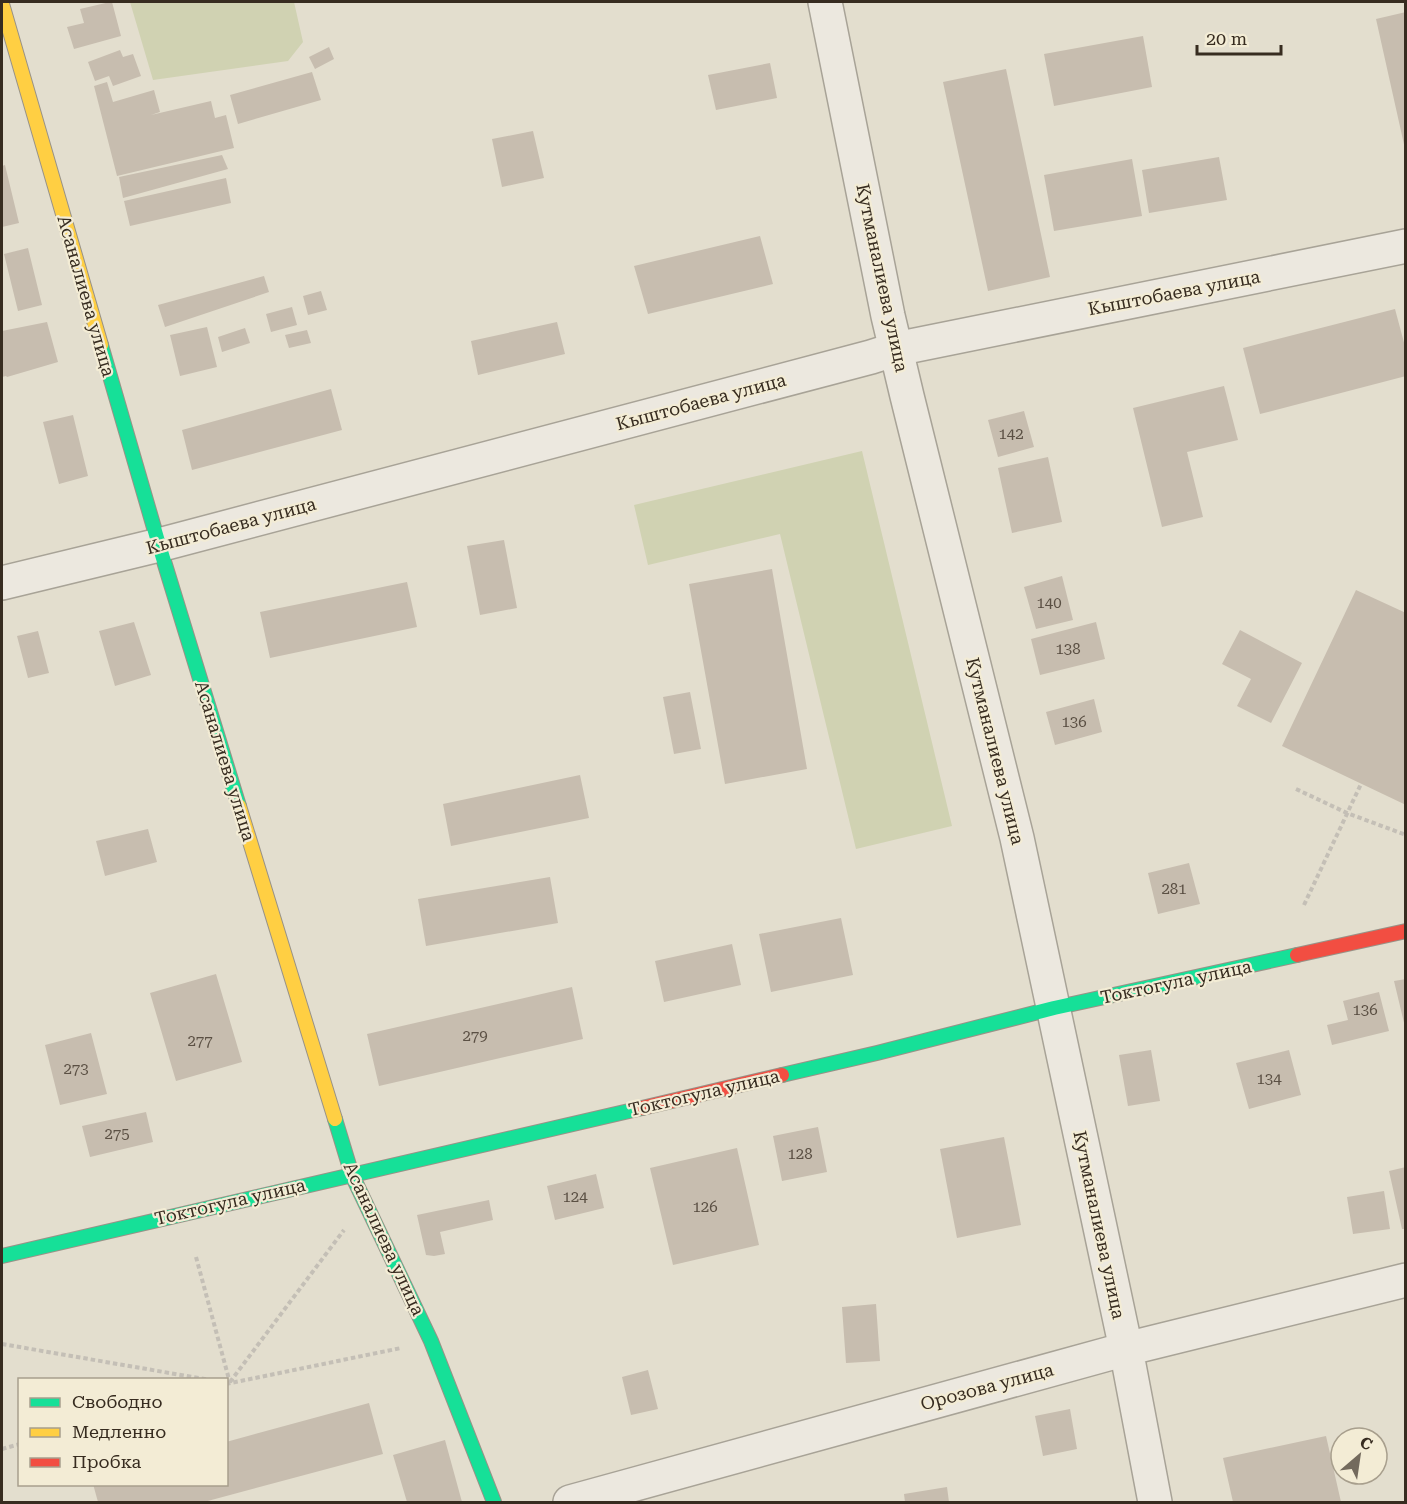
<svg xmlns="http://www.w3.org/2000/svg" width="1407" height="1504" viewBox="0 0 1407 1504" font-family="'Roboto Serif',serif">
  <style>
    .green { fill: #d0d2b2 }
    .building { fill: #c7bdaf }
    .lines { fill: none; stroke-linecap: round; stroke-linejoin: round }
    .street-casing { stroke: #a8a397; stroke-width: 36 }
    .fast-casing { stroke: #989287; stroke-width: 16 }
    .slow-casing { stroke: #989287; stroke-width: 16 }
    .jam-casing { stroke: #989287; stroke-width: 16 }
    .path { stroke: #c4bfb6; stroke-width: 4; stroke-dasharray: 4.5 3; stroke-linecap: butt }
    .street { stroke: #ece8df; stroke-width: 33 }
    .fast { stroke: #16e098; stroke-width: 14 }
    .slow { stroke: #ffcf43; stroke-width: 14 }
    .jam { stroke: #f24e42; stroke-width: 14 }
    .labels { text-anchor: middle; stroke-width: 4.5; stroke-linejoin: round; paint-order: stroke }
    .number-label { font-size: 15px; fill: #5b5044 }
    .street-label { font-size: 18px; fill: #372c20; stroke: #f3ecd5 }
  </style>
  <rect width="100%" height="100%" fill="#e3dece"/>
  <path class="green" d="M130 2H294L303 42 288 61 153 80Z
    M862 451 952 826 856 849 780 534 648 565 634 505Z"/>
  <path class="building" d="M110 2H112L121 36 74 49 67 27 84 23 80 9Z
    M1406 12V149H1405L1376 19Z
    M1143 36 1152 87 1054 106 1044 54Z
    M329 47 334 59 315 69 309 57Z
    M120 50 123 57 133 54 141 76 113 86 109 76 95 81 88 62Z
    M770 63 777 98 716 110 708 75Z
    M1006 69 1050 277 988 291 943 82Z
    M312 72 321 100 238 124 230 95Z
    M107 82 113 102 154 90 160 112 151 115 211 101 215 118 226 115 234 148 117 176 94 86Z
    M533 131 544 178 502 187 492 139Z
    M222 155 228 169 123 198 119 177Z
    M1219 157 1227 200 1149 213 1142 170Z
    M1132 159 1142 216 1054 231 1044 175Z
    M5 165 19 223 2 227V166Z
    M226 178 231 203 130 226 124 201Z
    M760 236 773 284 648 314 634 266Z
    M28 248 42 305 18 311 4 254Z
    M264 276 269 292 165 327 158 305Z
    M321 291 327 310 308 315 303 296Z
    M292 307 297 325 271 332 266 314Z
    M1395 309 1406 350V376L1260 414 1243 348Z
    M47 322 58 362 7 377 6 376 2 377V331Z
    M557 322 565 354 478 375 471 341Z
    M207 327 217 367 180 376 170 335Z
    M245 328 250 343 222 352 218 337Z
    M307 330 311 343 289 348 285 335Z
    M1224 386 1238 440 1187 452 1203 517 1162 527 1133 408Z
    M331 389 342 430 192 470 182 430Z
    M1024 411 1034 447 998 457 988 420Z
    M73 415 88 476 59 484 43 422Z
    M1048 457 1062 522 1012 533 998 468Z
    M504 540 517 608 480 615 467 546Z
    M772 569 807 769 725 784 689 584Z
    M1062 576 1073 620 1036 629 1024 587Z
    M407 582 417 627 270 658 260 612Z
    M1356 590 1406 613V805L1282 746Z
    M134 622 151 675 115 686 99 631Z
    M1096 622 1105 659 1040 675 1031 639Z
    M1240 630 1302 663 1271 723 1237 706 1251 679 1222 664Z
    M38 631 49 673 28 678 17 636Z
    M690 692 701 749 674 754 663 697Z
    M1094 699 1102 732 1055 745 1046 712Z
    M580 775 589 818 451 846 443 804Z
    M148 829 157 862 105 876 96 841Z
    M1189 863 1200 904 1158 914 1148 873Z
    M550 877 558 923 426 946 418 899Z
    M841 918 853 975 771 992 759 934Z
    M732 944 741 985 664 1002 655 961Z
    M216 974 242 1062 176 1081 150 993Z
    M1406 979V1027H1405L1394 981Z
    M572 987 583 1039 379 1086 367 1034Z
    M1379 992 1389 1031 1332 1045 1327 1025 1348 1020 1343 1001Z
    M91 1033 107 1094 60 1105 45 1045Z
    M1151 1050 1160 1101 1128 1106 1119 1055Z
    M1289 1050 1301 1095 1249 1109 1236 1063Z
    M146 1112 153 1142 90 1157 82 1126Z
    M818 1127 827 1172 782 1181 773 1136Z
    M1004 1137 1021 1225 957 1238 940 1149Z
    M737 1148 759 1245 673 1265 650 1168Z
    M1406 1167V1229H1402L1389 1171Z
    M596 1174 604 1208 555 1220 547 1186Z
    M1384 1191 1390 1229 1353 1234 1347 1197Z
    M489 1200 493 1220 440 1232 445 1254 434 1256 426 1255 417 1215Z
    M876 1304 880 1361 846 1363 842 1307Z
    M648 1370 658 1409 631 1415 622 1377Z
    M369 1403 383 1454 204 1502H98L93 1484H226V1442Z
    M1070 1409 1077 1449 1043 1456 1035 1416Z
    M1326 1436 1341 1502H1233L1223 1458Z
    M445 1440 462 1502H407L393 1455Z
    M947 1487 949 1502H905L904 1494Z"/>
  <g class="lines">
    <defs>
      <path id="street" d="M825 2 888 316 907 396 1017 838 1126 1349 1155 1502
        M2 583 159 545 871 357 896 349 1406 246
        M570 1502 1126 1349 1406 1280"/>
      <path id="fast" d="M101 345 159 545 239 806
        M782 1075 877 1053 1054 1008 1297 955
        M335 1119 352 1175 431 1341 494 1502
        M2 1256 642 1108"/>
      <path id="slow" d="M2 4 101 345
        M239 806 335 1119"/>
      <path id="jam" d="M1297 955 1406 931
        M642 1108 782 1075"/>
    </defs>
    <use href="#street" class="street-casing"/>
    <use href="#fast" class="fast-casing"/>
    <use href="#slow" class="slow-casing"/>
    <use href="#jam" class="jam-casing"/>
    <path class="path" d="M1296 789 1347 813 1406 835
      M1304 905 1361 784
      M196 1257 230 1383
      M2 1344 210 1380
      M230 1382 344 1230
      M226 1384 401 1348
      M2 1449 20 1444"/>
    <use href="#street" class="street"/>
    <use href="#fast" class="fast"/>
    <use href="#slow" class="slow"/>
    <use href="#jam" class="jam"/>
  </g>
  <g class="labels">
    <g class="number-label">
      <text x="1011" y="439">142</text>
      <text x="1049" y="608">140</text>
      <text x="1068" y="654">138</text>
      <text x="1074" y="727">136</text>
      <text x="1174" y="894">281</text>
      <text x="1365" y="1015">136</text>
      <text x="475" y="1041">279</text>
      <text x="200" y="1046">277</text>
      <text x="76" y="1074">273</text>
      <text x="1269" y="1084">134</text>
      <text x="117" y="1139">275</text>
      <text x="800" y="1159">128</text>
      <text x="575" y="1202">124</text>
      <text x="705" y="1212">126</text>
    </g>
    <g class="street-label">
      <text transform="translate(882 278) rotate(78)" y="6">Кутманалиева улица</text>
      <text transform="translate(1174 293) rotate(-11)" y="6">Кыштобаева улица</text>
      <text transform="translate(86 296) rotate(74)" y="6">Асаналиева улица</text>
      <text transform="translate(701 402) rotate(-15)" y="6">Кыштобаева улица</text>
      <text transform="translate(231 526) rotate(-15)" y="6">Кыштобаева улица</text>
      <text transform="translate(995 751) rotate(76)" y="6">Кутманалиева улица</text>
      <text transform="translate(225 761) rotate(73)" y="6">Асаналиева улица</text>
      <text transform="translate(1176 982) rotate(-12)" y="6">Токтогула улица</text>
      <text transform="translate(704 1093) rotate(-13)" y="6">Токтогула улица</text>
      <text transform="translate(230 1202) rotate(-13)" y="6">Токтогула улица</text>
      <text transform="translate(1099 1225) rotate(78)" y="6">Кутманалиева улица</text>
      <text transform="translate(384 1239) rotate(65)" y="6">Асаналиева улица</text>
      <text transform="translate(987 1387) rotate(-15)" y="6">Орозова улица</text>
    </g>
  </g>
  <rect width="1407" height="1504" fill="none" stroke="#372c20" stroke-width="6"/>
  <rect x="18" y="1378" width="210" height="108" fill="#f3ecd5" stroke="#a89f8d" stroke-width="1.5"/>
  <rect x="30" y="1398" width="30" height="9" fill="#16e098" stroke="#a89f8d" stroke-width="1.5"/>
  <text x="72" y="1408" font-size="18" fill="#372c20">Свободно</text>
  <rect x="30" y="1428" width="30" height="9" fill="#ffcf43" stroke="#a89f8d" stroke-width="1.5"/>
  <text x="72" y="1438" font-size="18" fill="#372c20">Медленно</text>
  <rect x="30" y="1458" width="30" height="9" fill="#f24e42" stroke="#a89f8d" stroke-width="1.5"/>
  <text x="72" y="1468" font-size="18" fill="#372c20">Пробка</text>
  <g transform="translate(1359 1456) rotate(29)"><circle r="28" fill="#f3ecd5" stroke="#a89f8d" stroke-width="1.5"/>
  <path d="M0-4.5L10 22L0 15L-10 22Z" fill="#736a5d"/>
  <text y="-9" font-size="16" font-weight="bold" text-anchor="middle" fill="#372c20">С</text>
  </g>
  <path d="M1197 45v9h84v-9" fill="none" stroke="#372c20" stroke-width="3"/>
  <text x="1206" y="45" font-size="18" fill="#372c20" stroke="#f3ecd5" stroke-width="4.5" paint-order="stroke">20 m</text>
</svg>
